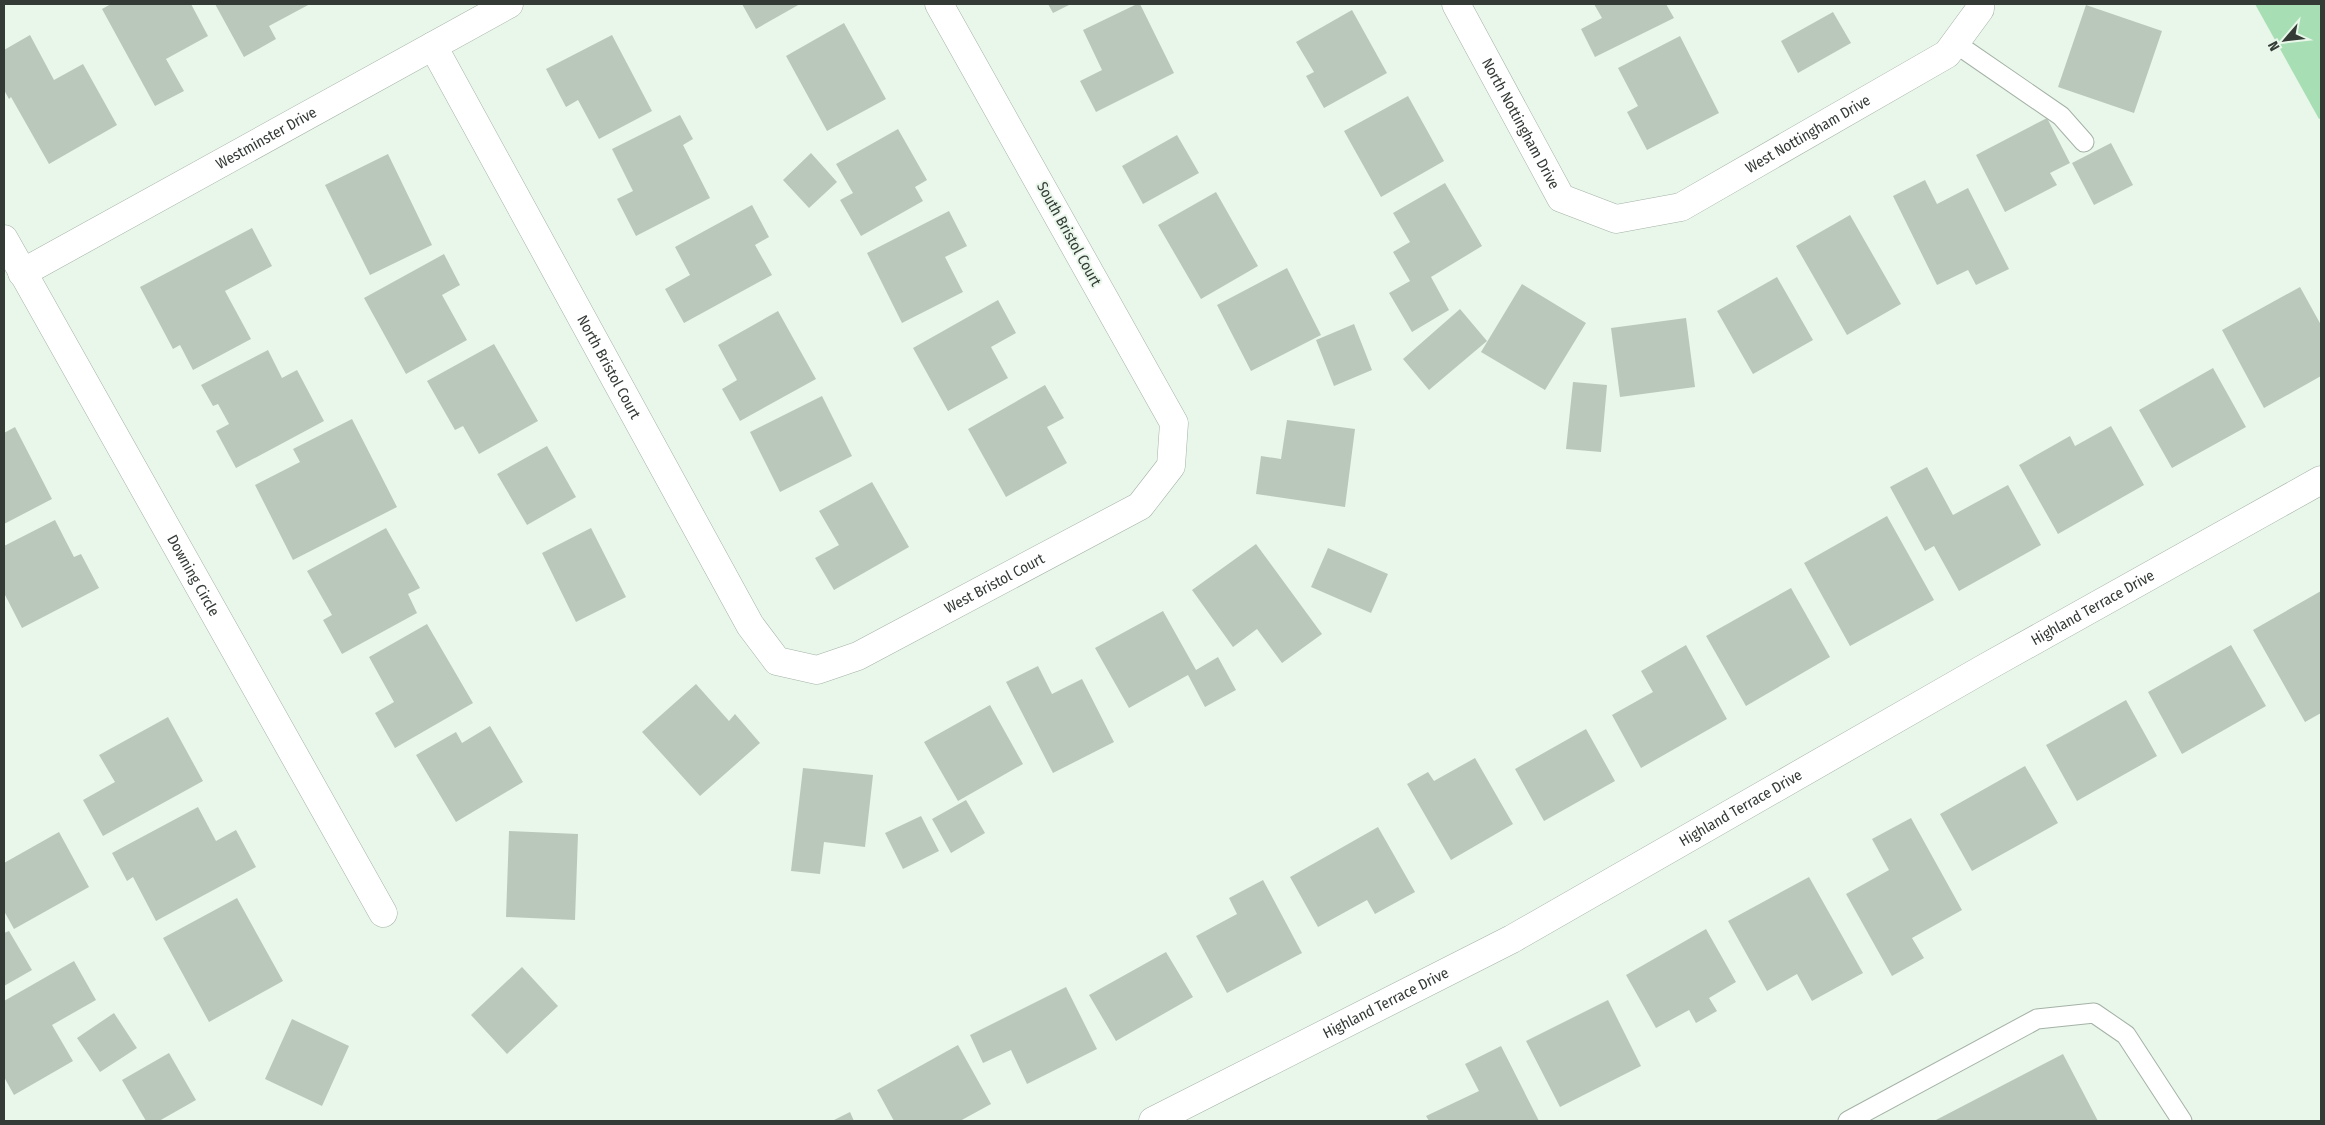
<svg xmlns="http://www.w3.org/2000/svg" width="2325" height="1125" viewBox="0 0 2325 1125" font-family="'Fira Sans Condensed',sans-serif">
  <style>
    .green { fill: #a8deb4 }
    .building { fill: #bac8bc }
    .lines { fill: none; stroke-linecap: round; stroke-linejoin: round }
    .lane-casing { stroke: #a4b2a6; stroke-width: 21 }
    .street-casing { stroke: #a4b2a6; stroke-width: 29 }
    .lane { stroke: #fff; stroke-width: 19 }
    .street { stroke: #fff; stroke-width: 28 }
    .labels { text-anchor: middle; stroke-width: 4; stroke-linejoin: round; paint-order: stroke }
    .street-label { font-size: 15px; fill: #343a35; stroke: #e8f7ea }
  </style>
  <rect width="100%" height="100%" fill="#e8f7ea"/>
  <path class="green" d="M2255 4H2321V118L2319 119Z"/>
  <path class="building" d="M111 4H191L208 36 166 59 184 91 155 106 102 9Z
    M215 4H310L269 26 276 39 244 57Z
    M742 4H800L756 29Z
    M1048 4H1071L1053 13Z
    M1137 4H1140L1174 73 1096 112 1080 81 1102 70 1083 30Z
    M1594 4H1666L1674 18 1595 57 1581 29 1602 18Z
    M2086 5 2162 31 2134 113 2058 87Z
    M1352 10 1387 73 1324 108 1306 76 1314 72 1296 42Z
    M1833 12 1851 43 1798 73 1781 41Z
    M844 23 886 99 827 131 786 56Z
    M30 35 54 80 83 64 117 125 49 164 11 97 9 99 4 90V50Z
    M612 35 652 111 599 139 578 100 566 107 546 69Z
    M1680 36 1719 113 1647 150 1627 112 1638 106 1618 68Z
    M1408 96 1444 161 1381 197 1344 131Z
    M680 115 693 139 683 145 710 198 636 236 617 199 633 191 612 149Z
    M2047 118 2070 163 2050 173 2057 185 2005 212 1976 155Z
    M898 129 927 180 915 187 923 201 861 236 840 200 853 193 836 164Z
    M1177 135 1199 173 1143 204 1122 166Z
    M2111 143 2133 185 2094 205 2072 163Z
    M811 153 837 182 809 208 783 180Z
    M388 154 432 245 370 275 325 185Z
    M1925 180 1937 204 1968 188 2009 269 1976 285 1968 270 1937 285 1893 196Z
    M1445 183 1482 246 1431 277 1449 310 1412 332 1389 293 1410 281 1393 252 1410 242 1393 213Z
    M1216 192 1258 266 1201 299 1158 225Z
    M752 205 769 237 755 245 772 275 684 323 665 289 690 275 675 247Z
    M949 211 967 246 945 257 963 292 902 323 867 253Z
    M1850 215 1901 304 1847 335 1796 246Z
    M252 228 272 266 225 291 251 339 193 370 180 345 173 349 140 287Z
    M444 254 460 285 442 295 467 340 406 374 364 298Z
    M1287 268 1321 335 1251 371 1217 305Z
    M1777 277 1813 340 1753 374 1717 311Z
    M1522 284 1586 323 1545 390 1481 352Z
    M2300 287 2321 325V376L2264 408 2222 330Z
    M998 300 1016 333 991 347 1008 378 948 411 913 348Z
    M1460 309 1487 341 1429 390 1403 359Z
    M778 311 816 379 740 421 722 389 737 380 718 345Z
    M1686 318 1695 387 1620 397 1611 328Z
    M1354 324 1372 370 1334 386 1316 340Z
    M494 344 538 421 479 454 463 426 455 430 427 381Z
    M268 350 282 378 297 370 324 421 236 468 216 431 229 424 218 404 213 406 201 385Z
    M2213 368 2246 427 2172 468 2139 410Z
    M1573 382 1607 385 1601 452 1566 449Z
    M1045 385 1064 418 1047 427 1067 463 1006 497 968 429Z
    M822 396 852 456 780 492 750 432Z
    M352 419 397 507 293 560 255 485 300 462 293 449Z
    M1287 420 1355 429 1345 507 1256 494 1261 456 1281 459Z
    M2111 426 2144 485 2058 534 2019 465 2070 436 2075 446Z
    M15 427 52 499 4 524V433Z
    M547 446 576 497 527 525 497 474Z
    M1927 467 1953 515 2008 485 2041 545 1959 591 1934 546 1925 551 1890 487Z
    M872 482 909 547 834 590 815 558 839 545 819 511Z
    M1887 516 1934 600 1850 646 1804 563Z
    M55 520 74 557 81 554 99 588 22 628 4 593V546Z
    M386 528 420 588 408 594 417 613 342 654 323 620 332 615 307 571Z
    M591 528 626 597 576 622 542 553Z
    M1256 544 1322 634 1282 663 1257 629 1233 647 1192 590Z
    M1328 548 1388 574 1371 613 1311 587Z
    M1791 588 1830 657 1746 706 1706 636Z
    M2321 591V713L2305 722 2253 630Z
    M1163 611 1196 670 1218 657 1236 690 1205 707 1188 675 1129 708 1095 648Z
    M427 624 473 703 395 748 375 713 394 702 369 657Z
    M1686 645 1727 719 1641 768 1612 715 1653 692 1641 671Z
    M2231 645 2266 706 2182 754 2148 692Z
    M1038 666 1052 694 1082 679 1114 742 1053 773 1006 682Z
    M696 684 729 721 735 714 760 743 700 796 642 732Z
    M2126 700 2157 756 2077 801 2046 745Z
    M990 705 1023 764 958 801 924 742Z
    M168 717 203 781 103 836 83 800 115 782 99 755Z
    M490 726 523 782 456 822 416 755 456 732 462 743Z
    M1586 729 1615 781 1544 821 1515 769Z
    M1475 758 1513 824 1451 860 1407 784 1428 772 1434 781Z
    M2025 766 2058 823 1972 871 1940 814Z
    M803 768 873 775 865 847 824 842 820 874 791 871Z
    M966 800 985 833 951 853 932 819Z
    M198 807 216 841 236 830 256 867 156 921 133 877 127 881 112 853Z
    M921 816 939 851 903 869 885 833Z
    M1911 818 1962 910 1912 938 1924 958 1892 976 1846 894 1889 870 1872 839Z
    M1378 827 1415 892 1375 914 1367 900 1318 927 1290 877Z
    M509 831 578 834 575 920 506 917Z
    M59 832 89 887 14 929 4 911V863Z
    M1809 877 1863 973 1812 1001 1797 974 1767 991 1728 921Z
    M1263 880 1302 953 1227 993 1196 936 1237 914 1229 898Z
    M237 898 283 981 209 1022 163 938Z
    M1706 929 1736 982 1709 998 1717 1011 1696 1023 1689 1010 1656 1028 1626 975Z
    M9 931 32 970 4 986V933Z
    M1166 952 1193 997 1116 1041 1089 995Z
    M74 961 96 1000 52 1025 73 1061 14 1095 4 1077V1001Z
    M522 967 558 1006 507 1054 471 1015Z
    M1066 987 1097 1049 1027 1084 1011 1050 983 1063 970 1035Z
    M1608 1000 1641 1066 1560 1107 1526 1041Z
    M114 1013 137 1048 100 1072 77 1038Z
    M292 1019 349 1046 322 1106 265 1079Z
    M958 1045 991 1104 960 1121H894L877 1090Z
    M1501 1046 1539 1121H1429L1426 1116 1479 1091 1465 1064Z
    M169 1053 196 1100 159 1121H146L122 1080Z
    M2063 1054 2098 1121H1934Z
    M850 1112 854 1121H832Z"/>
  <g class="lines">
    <defs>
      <path id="lane" d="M1955 43 2061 116 2084 142
        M1848 1121 2037 1019 2094 1013 2126 1035 2182 1121"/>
      <g id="street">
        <path id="s1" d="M1456 4 1561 198 1616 219 1681 207 1947 54 1980 9V4"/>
        <path id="s2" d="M433 46 750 625 777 661 817 670 858 656 1140 506 1171 466 1174 423 939 4"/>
        <path id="s3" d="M4 239 383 913"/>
        <path id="s4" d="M22 273 509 4"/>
        <path id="s5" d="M1153 1121 1512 939 1983 669 2321 480"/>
      </g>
    </defs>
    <use href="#lane" class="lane-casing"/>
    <use href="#street" class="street-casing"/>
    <use href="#lane" class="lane"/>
    <use href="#street" class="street"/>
  </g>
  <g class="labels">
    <g class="street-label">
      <text dy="5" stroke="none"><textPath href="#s1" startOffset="136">North Nottingham Drive</textPath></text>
      <text dy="5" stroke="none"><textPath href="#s1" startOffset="492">West Nottingham Drive</textPath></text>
      <text dy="5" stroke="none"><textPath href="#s4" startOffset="279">Westminster Drive</textPath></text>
      <text transform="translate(1069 234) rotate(61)" y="5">South Bristol Court</text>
      <text dy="5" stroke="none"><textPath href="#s2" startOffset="366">North Bristol Court</textPath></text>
      <text dy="5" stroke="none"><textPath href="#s3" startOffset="386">Downing Circle</textPath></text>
      <text dy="5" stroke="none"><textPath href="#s2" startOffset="944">West Bristol Court</textPath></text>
      <text dy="5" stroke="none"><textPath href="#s5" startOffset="1071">Highland Terrace Drive</textPath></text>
      <text dy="5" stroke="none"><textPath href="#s5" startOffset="666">Highland Terrace Drive</textPath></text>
      <text dy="5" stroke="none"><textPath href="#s5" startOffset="261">Highland Terrace Drive</textPath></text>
    </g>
  </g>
  <rect width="2325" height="1125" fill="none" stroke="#343a35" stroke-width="10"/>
  <g transform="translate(2285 40) rotate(242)" stroke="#e8f7ea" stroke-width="4" paint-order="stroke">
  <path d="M0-4L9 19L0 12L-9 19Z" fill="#343a35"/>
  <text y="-8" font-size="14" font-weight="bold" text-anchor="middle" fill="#343a35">N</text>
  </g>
</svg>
